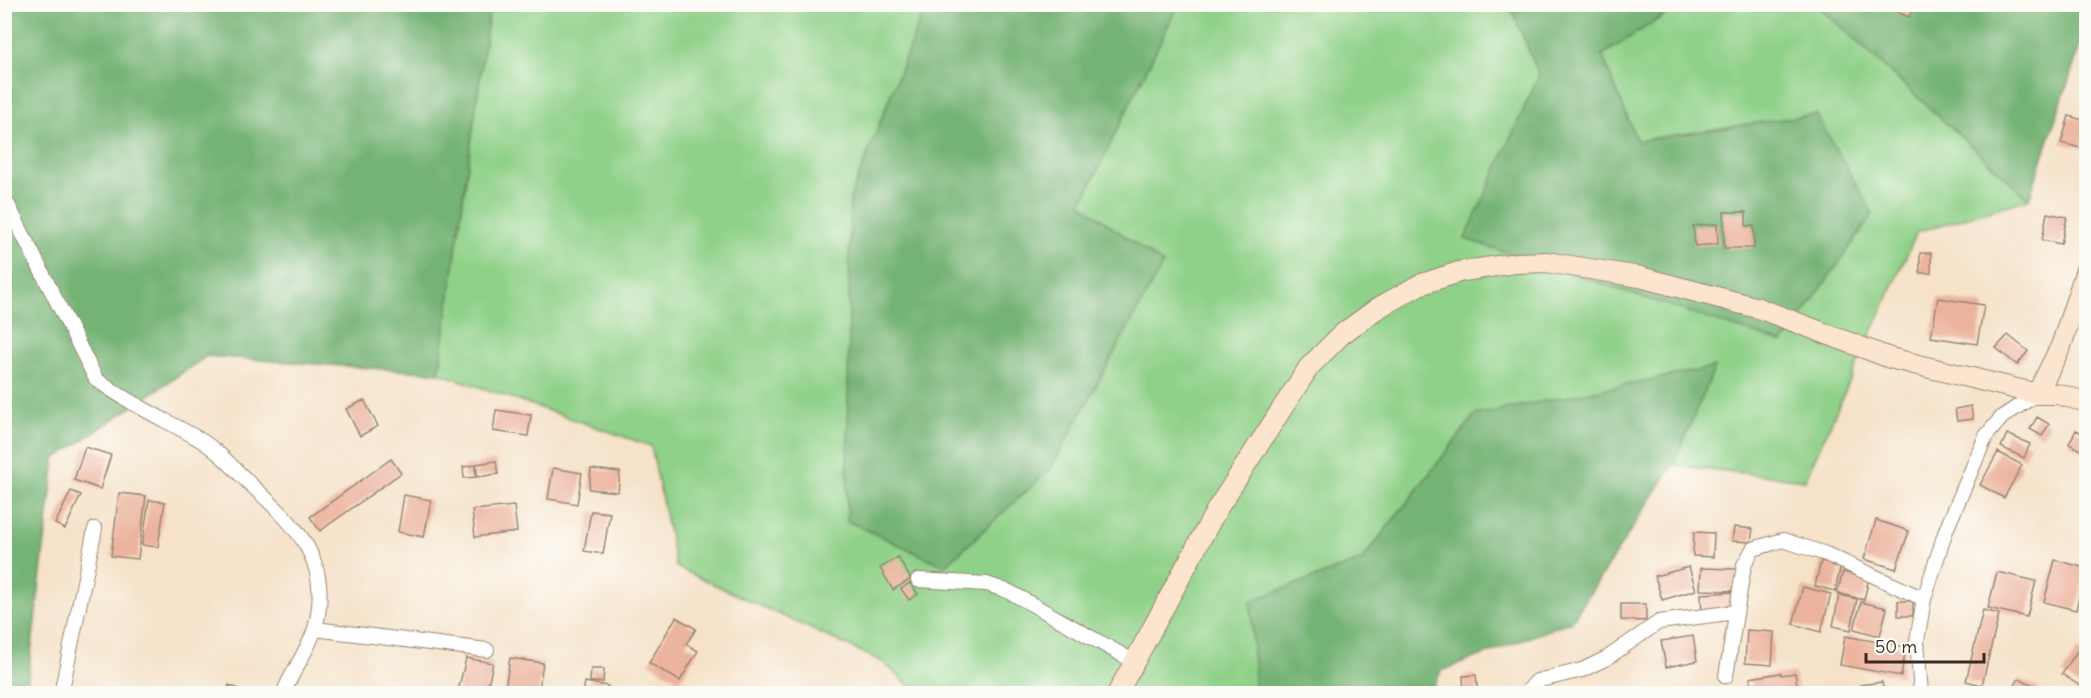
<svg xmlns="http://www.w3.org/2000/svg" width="2091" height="698" viewBox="0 0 2091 698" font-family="Delius,sans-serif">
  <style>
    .green { fill: #90d189; stroke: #667e54; stroke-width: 1.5 }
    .forest { fill: #74b375; stroke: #586e4a; stroke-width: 1.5 }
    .building { fill: #ecb39e }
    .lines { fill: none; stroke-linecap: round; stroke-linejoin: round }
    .street-casing { stroke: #988674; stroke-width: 16 }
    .secondary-casing { stroke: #988674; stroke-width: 22 }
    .street { stroke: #fff; stroke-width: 14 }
    .secondary { stroke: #fce5cf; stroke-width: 20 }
  </style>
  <rect width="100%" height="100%" fill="#fdfcf7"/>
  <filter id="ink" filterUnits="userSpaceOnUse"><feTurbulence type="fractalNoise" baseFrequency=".0167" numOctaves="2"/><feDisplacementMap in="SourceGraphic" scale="12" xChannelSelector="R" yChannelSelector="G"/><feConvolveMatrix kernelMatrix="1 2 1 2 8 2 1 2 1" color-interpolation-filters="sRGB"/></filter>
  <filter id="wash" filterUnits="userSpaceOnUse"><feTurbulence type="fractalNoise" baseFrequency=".008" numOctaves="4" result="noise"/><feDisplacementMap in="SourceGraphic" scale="24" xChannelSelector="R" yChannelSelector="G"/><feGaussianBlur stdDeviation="1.35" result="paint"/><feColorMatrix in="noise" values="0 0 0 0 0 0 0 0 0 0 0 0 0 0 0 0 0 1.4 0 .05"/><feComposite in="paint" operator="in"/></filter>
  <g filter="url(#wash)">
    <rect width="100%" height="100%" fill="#f5e2c9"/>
    <path class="green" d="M490 5H926L850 199 1163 265 1081 204 1178 5H1510L1539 75 1466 239 1816 114 1637 141 1602 55 1680 5H1817L2029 199 1917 232 1805 480 1673 465 1714 368 1476 415 1362 560 1251 601 1255 693H917L883 662 676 567 651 446 439 373Z"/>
    <path class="forest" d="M4 5H490L439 373 207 356 55 459 26 694 4 693Z
      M926 5H1178L1081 204 1163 264 1051 468 945 566 847 521 850 199Z
      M1510 5H1680L1602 55 1637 141 1816 114 1873 214 1783 343 1465 239 1539 75Z
      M1817 5H2086V28L2029 199Z
      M1715 367 1673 465 1572 621 1441 671 1431 693H1255L1251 601 1362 560 1475 415Z"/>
    <g id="blocks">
      <path class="building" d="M1878 4H1915L1909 17Z
        M2069 116 2086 121 2081 148 2061 143Z
        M1724 212H1746V226H1754V248H1724Z
        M2047 213 2067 217 2061 244 2042 240Z
        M1717 224 1718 244 1695 246 1693 226Z
        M1920 253H1931V273H1920Z
        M1938 298 1984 305 1977 344 1931 337Z
        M2008 335 2028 351 2017 365 1996 348Z
        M364 400 378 426 360 436 346 409Z
        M1971 406 1973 419 1957 421 1955 409Z
        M496 410 531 415 528 436 493 431Z
        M2037 417 2049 424 2042 436 2030 429Z
        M2076 430 2086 435 2083 451 2069 444Z
        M2007 434 2030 444 2024 458 2001 447Z
        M85 447 111 455 100 489 74 480Z
        M1998 452 2022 465 2004 498 1980 485Z
        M391 459 401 473 320 531 310 517Z
        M496 461 498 474 477 477 476 464Z
        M475 465 476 477 464 478 463 467Z
        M553 468 582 473 577 504 548 499Z
        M591 469 620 472 618 492 589 489Z
        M71 491 81 495 65 529 55 524Z
        M119 493 146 496 138 559 111 556Z
        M404 495 431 500 424 537 398 532Z
        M149 500 165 502 158 547 142 545Z
        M514 506 517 532 475 537 472 510Z
        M591 511 610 513 603 554 584 551Z
        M1876 520 1909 531 1896 569 1864 559Z
        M1734 527 1753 529 1751 542 1732 541Z
        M1694 532 1714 533 1713 557 1693 556Z
        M898 557 911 579 893 590 880 568Z
        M2055 560 2086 568 2076 610 2044 602Z
        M1821 561 1841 565 1835 591 1815 586Z
        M1689 567 1696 590 1662 600 1655 576Z
        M1701 568 1736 569 1735 591 1700 590Z
        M1843 572 1869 578 1864 600 1837 593Z
        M1997 572 2036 581 2027 617 1988 608Z
        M910 583 918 594 909 600 901 589Z
        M1803 587 1831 594 1821 632 1793 624Z
        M1732 592 1733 617 1702 619 1701 594Z
        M1839 595 1857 599 1851 630 1833 626Z
        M1898 601H1913V616H1898Z
        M1861 602 1887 608 1880 636 1854 629Z
        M1621 604H1646V621L1621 620Z
        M1983 610 1999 614 1982 685 1966 681Z
        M676 617 696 629 686 644 698 651 680 681 649 663Z
        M1747 630 1774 632 1772 665 1745 663Z
        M1693 636 1697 661 1666 667 1661 641Z
        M1845 636 1906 647 1901 676 1840 665Z
        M2078 650 2086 656V690L2062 674Z
        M466 658 493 663 486 694 458 691Z
        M510 658 543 663 538 694H504Z
        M591 669H604L603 682H590Z
        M1781 673V675L1795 673 1799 694H1752L1750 678Z
        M1476 675 1478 694H1464L1463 676Z
        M2019 678 2039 688 2036 694H2024L2013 689Z
        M585 682 608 686 607 694H583Z
        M1882 682 1884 694H1861L1860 685Z
        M229 685 249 694H225Z"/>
    </g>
  </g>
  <g filter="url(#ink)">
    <use href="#blocks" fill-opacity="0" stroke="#988674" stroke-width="1.5"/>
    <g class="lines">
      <defs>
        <path id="street" d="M4 5 5 4
          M4 197 96 379C128 403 164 419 199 439 217 450 232 466 247 481 293 523 334 558 315 628 310 647 291 673 283 694
          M918 580 987 584 1010 592 1135 662
          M315 629 487 650
          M1726 676 1744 565 1753 549 1783 540 1826 554 1924 599
          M1528 691 1537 681 1582 670 1607 658 1659 622 1736 612
          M61 694 95 529
          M1921 694 1917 641 1924 599 1946 530 1986 436 2002 417 2037 394"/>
        <path id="secondary" d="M2037 394 2061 346 2086 270
          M1117 694 1217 509 1309 367 1342 334 1378 308 1419 285 1459 272 1515 263 1546 262 1640 277 1758 308 1890 358 2037 394H2057L2086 402"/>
      </defs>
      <use href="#street" class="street-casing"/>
      <use href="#secondary" class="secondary-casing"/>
      <use href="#street" class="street"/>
      <use href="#secondary" class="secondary"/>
    </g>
  </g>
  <rect width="2091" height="698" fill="none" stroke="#fdfcf7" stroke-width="24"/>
  <path d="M1866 653v9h118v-9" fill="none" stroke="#3b2a1e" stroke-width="3"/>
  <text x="1875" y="653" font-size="18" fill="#3b2a1e" stroke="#fdfcf7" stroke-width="4.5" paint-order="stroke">50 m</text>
</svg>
